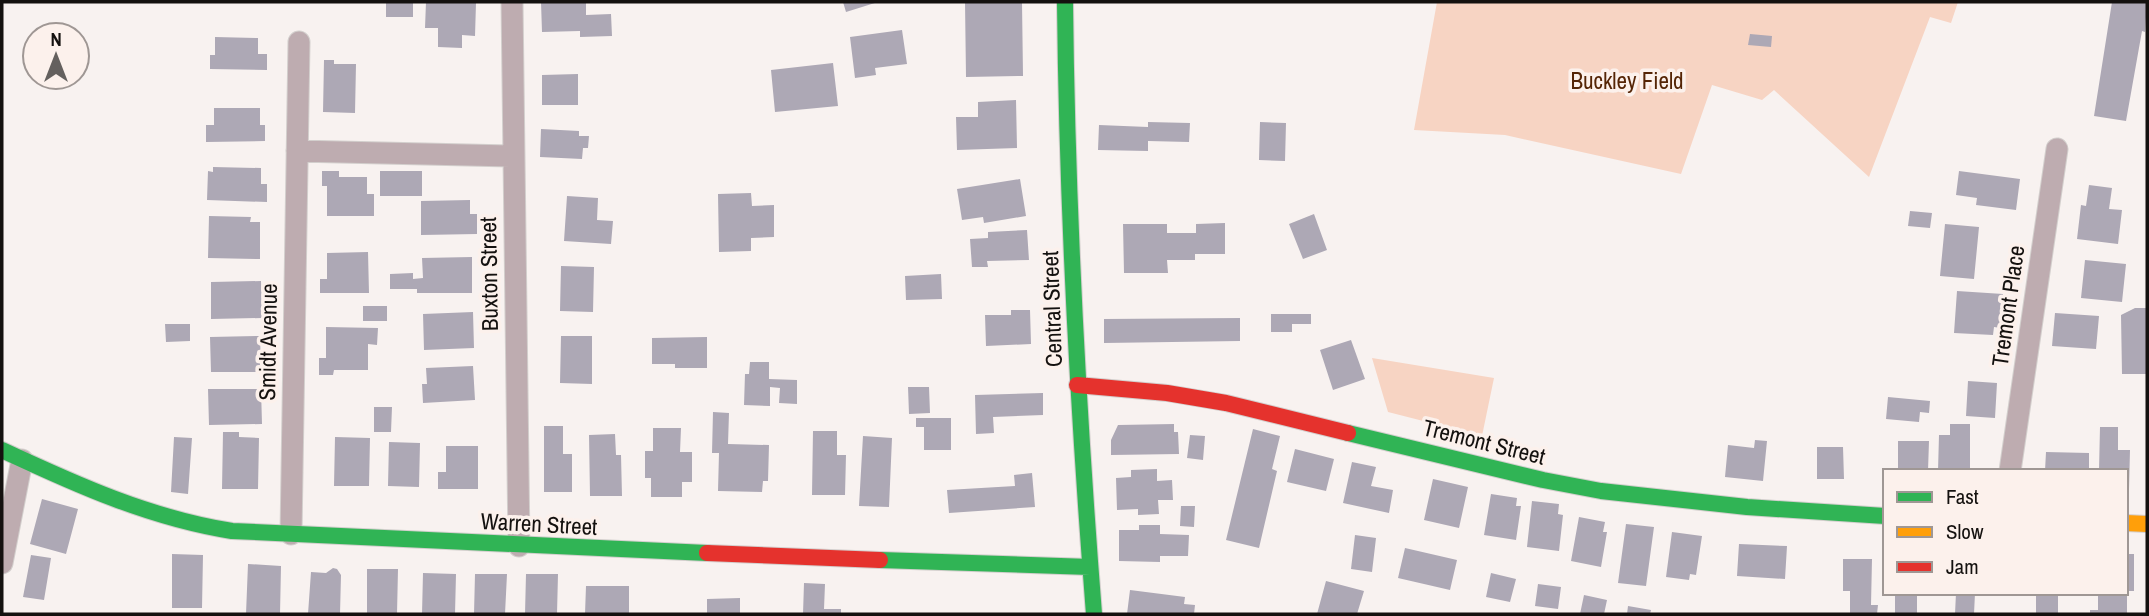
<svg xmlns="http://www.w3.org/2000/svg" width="2149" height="616" viewBox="0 0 2149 616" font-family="'Archivo Narrow',sans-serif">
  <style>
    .green { fill: #f7d4c3 }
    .building { fill: #ada8b5 }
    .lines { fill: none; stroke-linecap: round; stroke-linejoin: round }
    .street-casing { stroke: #d3cfcd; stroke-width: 23 }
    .fast-casing { stroke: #d3cfcd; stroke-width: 18 }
    .slow-casing { stroke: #d3cfcd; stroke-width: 18 }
    .jam-casing { stroke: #d3cfcd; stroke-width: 18 }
    .street { stroke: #beacb0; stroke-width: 21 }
    .fast { stroke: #30b455; stroke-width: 16 }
    .slow { stroke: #ff9f0a; stroke-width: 16 }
    .jam { stroke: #e5322d; stroke-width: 16 }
    .labels { text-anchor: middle; stroke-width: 7; stroke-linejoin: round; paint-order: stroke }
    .park-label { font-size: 23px; fill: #552506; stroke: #fcf1ec }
    .street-label { font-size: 23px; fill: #14110f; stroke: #fcf1ec }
  </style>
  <rect width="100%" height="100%" fill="#f8f2f0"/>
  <path class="green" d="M1437 2H1958L1951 23 1930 17 1869 177 1774 90 1762 100 1712 85 1681 174 1505 135 1414 130Z
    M1372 358 1494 378 1482 436 1388 412Z"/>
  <path class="building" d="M386 2H413V17H386Z
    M426 2 476 3 475 36 462 35V48L438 47V28H425Z
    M541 2H586V15L611 14 612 36 580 37V31L542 32Z
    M843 2H878L846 12Z
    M965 2H1022L1023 76 966 77Z
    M2112 2H2147L2145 32 2142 31 2126 121 2094 116Z
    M902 30 907 64 875 68 876 75 855 78 850 37Z
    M1750 34 1772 36 1771 47 1748 45Z
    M215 37 258 38V54H267V70L210 69V55H215Z
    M324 60H334V64H356L355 113 323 112Z
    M833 63 838 106 775 112 771 70Z
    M578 74V105H542V75Z
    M1016 100 1017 148 957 150 956 117H978V102Z
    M214 108H260V125H265V141L206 142V125H214Z
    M1148 122 1190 123 1189 142 1148 141V151L1098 150 1099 125 1148 127Z
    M1260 122 1286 123 1285 161 1259 160Z
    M541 129 579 131V136H589L588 148H583L582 159 540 157Z
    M213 167 261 168V184H267V202L207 200 208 171 213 172Z
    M322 171H339V177H367V194H374V216H327V186H322Z
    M380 171H422V196H380Z
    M1959 171 2020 179 2016 210 1976 205 1977 198 1956 195Z
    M1020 179 1026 216 984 223 983 217 962 220 957 189Z
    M2089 185 2112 188 2109 209 2122 210 2118 244 2077 239 2081 205 2086 206Z
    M751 193 752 206 774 205V237L751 238V251L719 252 718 194Z
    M567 196 598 198 597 220 613 221 611 244 564 241Z
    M470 200V214H477V234L421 235V201Z
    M1910 211 1932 213 1930 228 1908 226Z
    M1314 214 1327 250 1303 259 1289 224Z
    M209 216 251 217 250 222H260V259L208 258Z
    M1225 223V254H1195V260H1167L1168 273H1124L1123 224H1167V233H1196V224Z
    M1945 224 1979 227 1974 279 1940 276Z
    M1027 230 1029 260 987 261 988 267H972L970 239 988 238V232Z
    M368 252 369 293H320V279H327V253Z
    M472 257V293H417V289H390V274L413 273V279L423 278 422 258Z
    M2085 260 2126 264 2122 302 2081 298Z
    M561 266 594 267 593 312 560 311Z
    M941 274 942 299 906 300 905 276Z
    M261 281 262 318 211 319V282Z
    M1957 291 2003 294 2001 328 1994 327 1993 335 1954 333Z
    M363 306H387V321H363Z
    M2135 308H2147V374H2122L2121 315Z
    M1011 310H1030L1031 344 986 346 985 315H1011Z
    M473 312 474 348 424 350 423 314Z
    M2055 313 2099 316 2096 349 2052 346Z
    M1271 314H1311V324H1292V332H1271Z
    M1240 318V341L1104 343V319Z
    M165 324H190V341L166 342Z
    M326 327 378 328 377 345 368 344V370H334L333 375H319V358H326Z
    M260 336 261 372H211L210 337Z
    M561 336H592V384L560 383Z
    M707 337V368H675V364H652V338Z
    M1351 340 1365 379 1333 390 1320 350Z
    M750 362H769V379L797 380V404L779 403 780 388 770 387V406L744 405 745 374H749Z
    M473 366 475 400 423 403 422 384H427L426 368Z
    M1968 381 1997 383 1995 418 1966 416Z
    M908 387H929L930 413 909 414Z
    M208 389H261L262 424 209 425Z
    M1043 393V415L993 417 994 433 976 434 975 395Z
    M1888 397 1930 401 1929 413 1920 412 1919 422 1886 419Z
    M374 407H392L391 432H374Z
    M713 412 729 413 728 444 769 445 768 481H763L762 492 718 491 719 453H712Z
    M916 418H951V450H924V427H916Z
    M1174 424V432H1178L1179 454 1111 455V440L1118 425Z
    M1950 424H1970V471H1938L1939 435H1950Z
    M544 426H563V454H572V492H544Z
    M2100 427H2118V450H2130L2129 489H2126V471H2099Z
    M653 428H681L680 452H692V482H682V497H651V478H645V451H653Z
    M1253 429 1280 436 1272 469 1277 471 1259 548 1226 540Z
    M813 431H837V455H846L845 495H812Z
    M223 432H239V437L259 438 258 489H222Z
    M615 434 616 455H621L622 496H590L589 435Z
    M1190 435 1205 436 1203 460 1187 458Z
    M863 436 892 438 889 507 859 506Z
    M174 437 192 438 188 494 171 492Z
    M335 437 370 438 369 486H334Z
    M1755 440 1767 441 1763 481 1725 477 1728 445 1754 448Z
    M1898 441H1929L1928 471H1898Z
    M389 442 420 443 419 487 388 486Z
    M446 446H478V489H438V472H446Z
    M1817 447H1843L1844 479H1817Z
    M1295 449 1334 459 1326 491 1287 482Z
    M2046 452 2089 453V471H2045Z
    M1352 462 1376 467 1371 486 1393 490 1389 513 1343 503Z
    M1157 469V481L1172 480 1173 500H1158L1159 514 1138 515V509L1117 510 1116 478 1131 477V470Z
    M1032 473 1035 507 949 513 947 490 1015 486 1014 475Z
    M1433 479 1468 487 1459 528 1424 520Z
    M1491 494 1517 498 1516 506H1521L1516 540 1484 535Z
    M42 499 78 509 66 554 30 544Z
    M1532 501 1559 504 1558 514 1563 515 1559 551 1527 547Z
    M1181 506H1195L1194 527 1180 526Z
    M1579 517 1605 522 1603 532H1607L1601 567 1571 561Z
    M1626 524 1654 527 1646 586 1618 583Z
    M1139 525H1160V534L1189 535 1188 556H1160V562L1119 561V530H1139Z
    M1672 532 1702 536 1696 575 1690 574 1689 580 1666 577Z
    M1355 535 1376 538 1372 572 1351 569Z
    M1739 544 1787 546 1785 579 1737 576Z
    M1405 548 1457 560 1450 590 1398 578Z
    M172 554 203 555 202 608H172Z
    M2126 554H2134V591H2126Z
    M31 555 51 558 44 600 23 597Z
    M1843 559H1872L1871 605H1878L1877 614H1850V591H1843Z
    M248 564 281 566 280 614H246Z
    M333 568 337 569 341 575 340 614H308L311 572 326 573Z
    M367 569H398L397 614H367Z
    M423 573 456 574 455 614H422Z
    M1491 573 1516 579 1510 602 1486 597Z
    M475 574H507L505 614H474Z
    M526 574H558L557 614H525Z
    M1326 581 1364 591 1357 614H1317Z
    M804 583 825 584 824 609H841V614H803Z
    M1538 584 1561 587 1558 609 1535 606Z
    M586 586H629V614H585Z
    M1130 590 1185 597 1184 604 1195 605 1194 614H1127Z
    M1895 593H1917V613H1895Z
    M1956 593H1975L1974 614H1955Z
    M2036 593H2058V614H2036Z
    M2098 593H2127V614H2090V610H2098Z
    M1584 595 1607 600 1604 614H1580Z
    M740 598V614H707V599Z
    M1628 606 1651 610 1650 614H1627Z"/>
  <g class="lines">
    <defs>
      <path id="street" d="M512 2 519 546
        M297 151 514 156
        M2010 471 2057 149
        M291 534 299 42
        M2 563 22 460"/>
      <path id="fast" d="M1065 2C1067 206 1078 410 1094 614
        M1348 433 1543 480 1601 491 1747 507 1885 516
        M2 450C77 485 150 518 232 531L707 553
        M880 560 1090 567"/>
      <path id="slow" d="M2126 523 2147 524"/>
      <path id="jam" d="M1077 385 1167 393 1226 403 1348 433
        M707 553 880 560"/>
    </defs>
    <use href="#street" class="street-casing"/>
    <use href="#fast" class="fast-casing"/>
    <use href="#slow" class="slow-casing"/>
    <use href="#jam" class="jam-casing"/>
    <use href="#street" class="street"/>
    <use href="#fast" class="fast"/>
    <use href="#slow" class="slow"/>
    <use href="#jam" class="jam"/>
  </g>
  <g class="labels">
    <g class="park-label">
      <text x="1627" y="89">Buckley Field</text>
    </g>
    <g class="street-label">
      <text transform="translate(489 274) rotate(-91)" y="8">Buxton Street</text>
      <text transform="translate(2008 306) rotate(-82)" y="8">Tremont Place</text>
      <text transform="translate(1052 309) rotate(-92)" y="8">Central Street</text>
      <text transform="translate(268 342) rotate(-89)" y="8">Smidt Avenue</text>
      <text transform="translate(1484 442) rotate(14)" y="8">Tremont Street</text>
      <text transform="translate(539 524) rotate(3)" y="8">Warren Street</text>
    </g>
  </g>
  <rect width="2149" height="616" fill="none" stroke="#14110f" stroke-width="7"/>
  <rect x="1883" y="469" width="245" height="126" fill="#fcf1ec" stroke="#9f9794" stroke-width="2"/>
  <rect x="1897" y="492" width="35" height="10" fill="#30b455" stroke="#9f9794" stroke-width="2"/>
  <text x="1946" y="504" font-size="21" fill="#14110f">Fast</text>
  <rect x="1897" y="527" width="35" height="10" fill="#ff9f0a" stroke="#9f9794" stroke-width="2"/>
  <text x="1946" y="539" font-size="21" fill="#14110f">Slow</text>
  <rect x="1897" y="562" width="35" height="10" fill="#e5322d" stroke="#9f9794" stroke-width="2"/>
  <text x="1946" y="574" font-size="21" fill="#14110f">Jam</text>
  <g transform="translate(56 56)"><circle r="33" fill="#fcf1ec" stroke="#9f9794" stroke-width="2"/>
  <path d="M0-5L12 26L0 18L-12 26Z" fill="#64605e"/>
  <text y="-10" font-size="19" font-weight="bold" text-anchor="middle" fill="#14110f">N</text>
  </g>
</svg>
